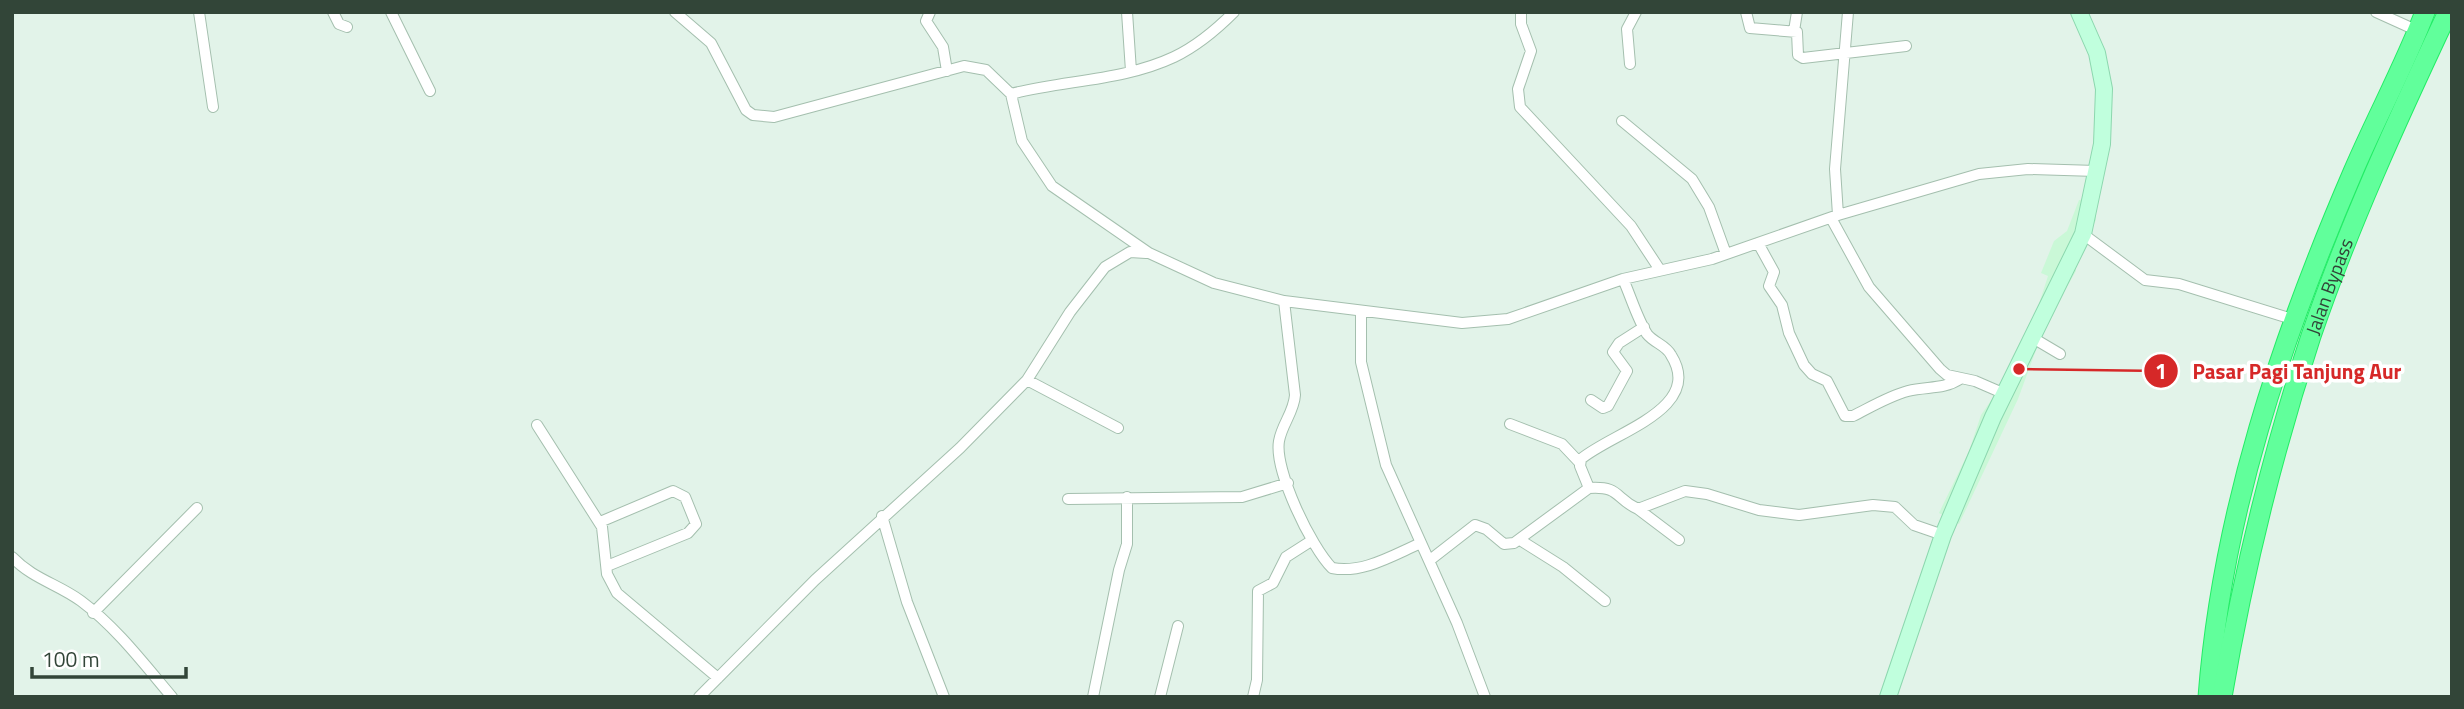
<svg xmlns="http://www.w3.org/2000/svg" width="2464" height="709" viewBox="0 0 2464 709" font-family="'Titillium Web',sans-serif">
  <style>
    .commercial { fill: #caf8d7 }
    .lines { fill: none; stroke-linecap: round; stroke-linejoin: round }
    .street-casing { stroke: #a4bfae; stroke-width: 12 }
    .secondary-casing { stroke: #8cd7ae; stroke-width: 18 }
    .highway-casing { stroke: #23ec66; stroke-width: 21 }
    .street { stroke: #fff; stroke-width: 10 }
    .secondary { stroke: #c0ffdd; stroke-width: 16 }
    .highway { stroke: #61ff9b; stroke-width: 19 }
    .labels { text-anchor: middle; stroke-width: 7; stroke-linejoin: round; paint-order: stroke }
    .street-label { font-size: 19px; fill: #324538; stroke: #fff }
    .leader { fill: none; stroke: #d62828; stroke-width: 2.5 }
    .callout-dot { fill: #d62828; stroke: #fff; stroke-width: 2.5 }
    .mark-label { font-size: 21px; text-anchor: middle; font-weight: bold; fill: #fff }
    .callout-label { font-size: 21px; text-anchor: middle; font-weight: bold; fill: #d62828; stroke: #fff; stroke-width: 7; stroke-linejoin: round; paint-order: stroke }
  </style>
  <rect width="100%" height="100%" fill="#e2f3e9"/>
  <path class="commercial" d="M2096 198V220L2074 263 2076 271 2046 323 2018 399 1959 524 1939 513 1969 451 1981 415 1999 389 2036 313 2048 276 2041 273 2054 241 2067 231 2079 200Z"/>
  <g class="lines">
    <defs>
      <path id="street" d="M199 12 213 107
        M333 12 339 24 347 27
        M391 12 430 91
        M675 12 711 43 746 110 753 115 774 117 964 66 986 70 1011 94 1022 141 1052 186 1149 253 1214 283 1284 301 1462 323 1508 319 1623 279 1712 259 1838 215 1979 174 2028 169 2096 171
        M930 12 926 21 943 47 947 71
        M1127 12 1131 71
        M1521 12V24L1531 51 1518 89 1520 107 1631 226 1660 270
        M1746 12 1750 28 1797 32 1798 55 1803 58 1906 46
        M2376 12 2418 31
        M1794 31 1797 12
        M1630 64 1627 29 1636 12
        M1011 94C1064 80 1123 81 1174 57 1195 47 1217 29 1234 12
        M1622 121 1692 179 1709 207 1726 254
        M1838 215 1835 169 1848 12
        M1831 218 1869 287 1940 369 1947 375 1975 381 2005 394
        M2083 234 2145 280 2179 284 2295 320
        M1758 243 1774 272 1769 286 1782 305 1789 333 1804 365 1812 374 1827 381 1845 416H1853C1871 407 1889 396 1908 391 1927 386 1943 390 1960 379
        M1284 301 1295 395C1294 412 1282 424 1279 441 1274 470 1311 547 1332 568 1363 574 1393 555 1421 543
        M1361 312V362L1386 465 1457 623 1485 697
        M2033 338 2060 354
        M1027 380 1118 428
        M1591 400 1603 408 1608 406 1627 371 1613 352 1619 343 1644 327
        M1510 424 1562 444 1579 462
        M537 425 602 527 607 574 617 593 718 678
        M1589 488 1580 466 1581 459C1613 432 1705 409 1671 355 1666 345 1654 343 1647 334 1637 318 1631 297 1623 279
        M1068 499 1242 497 1288 483
        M1638 509 1679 540
        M882 516 907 602 944 697
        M600 522 673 491 685 497 696 524 688 533 607 566
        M1520 540 1563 567 1605 601
        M12 557C33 579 58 584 81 601 116 627 144 664 172 697
        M1430 560 1475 525 1486 529 1504 544 1514 543 1589 488C1621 486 1614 498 1638 509L1685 491 1707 494 1759 510 1799 515 1873 505 1895 507 1914 525 1943 535
        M93 613 197 508
        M699 697 815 580 960 448 1027 380 1070 312 1105 267 1130 252 1146 253
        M1093 697 1119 570 1127 544V497
        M1160 697 1178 626
        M1253 697 1257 680 1258 591 1273 583 1286 557 1311 541"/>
      <path id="secondary" d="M1888 697 1943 535 1993 417 2083 234 2102 144 2104 89 2097 53 2079 12"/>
      <g id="highway">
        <path d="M2208 697C2222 514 2281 339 2353 172 2376 118 2404 67 2425 12"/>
        <path id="s1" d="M2222 697C2243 574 2272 454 2311 336 2349 225 2398 118 2448 12"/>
      </g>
    </defs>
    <use href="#street" class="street-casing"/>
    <use href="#secondary" class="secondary-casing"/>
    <use href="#highway" class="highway-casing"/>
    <use href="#street" class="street"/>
    <use href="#secondary" class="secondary"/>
    <use href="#highway" class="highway"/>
  </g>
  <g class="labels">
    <g class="street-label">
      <text dy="7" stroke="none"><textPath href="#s1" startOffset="425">Jalan Bypass</textPath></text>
    </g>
  </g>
  <path class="leader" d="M2019 369L2161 371"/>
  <g class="callout-dot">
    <circle cx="2019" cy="369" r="7"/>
    <circle cx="2161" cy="371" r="18"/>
  </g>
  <g class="mark-label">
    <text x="2161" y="379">1</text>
  </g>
  <g class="callout-label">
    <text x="2297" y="379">Pasar Pagi Tanjung Aur</text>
  </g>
  <rect width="2464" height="709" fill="none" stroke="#324538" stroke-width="28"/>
  <path d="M32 667v10h154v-10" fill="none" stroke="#324538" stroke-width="3.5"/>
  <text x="42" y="667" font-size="21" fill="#324538" stroke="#ffffff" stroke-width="5" paint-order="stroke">100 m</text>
</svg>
